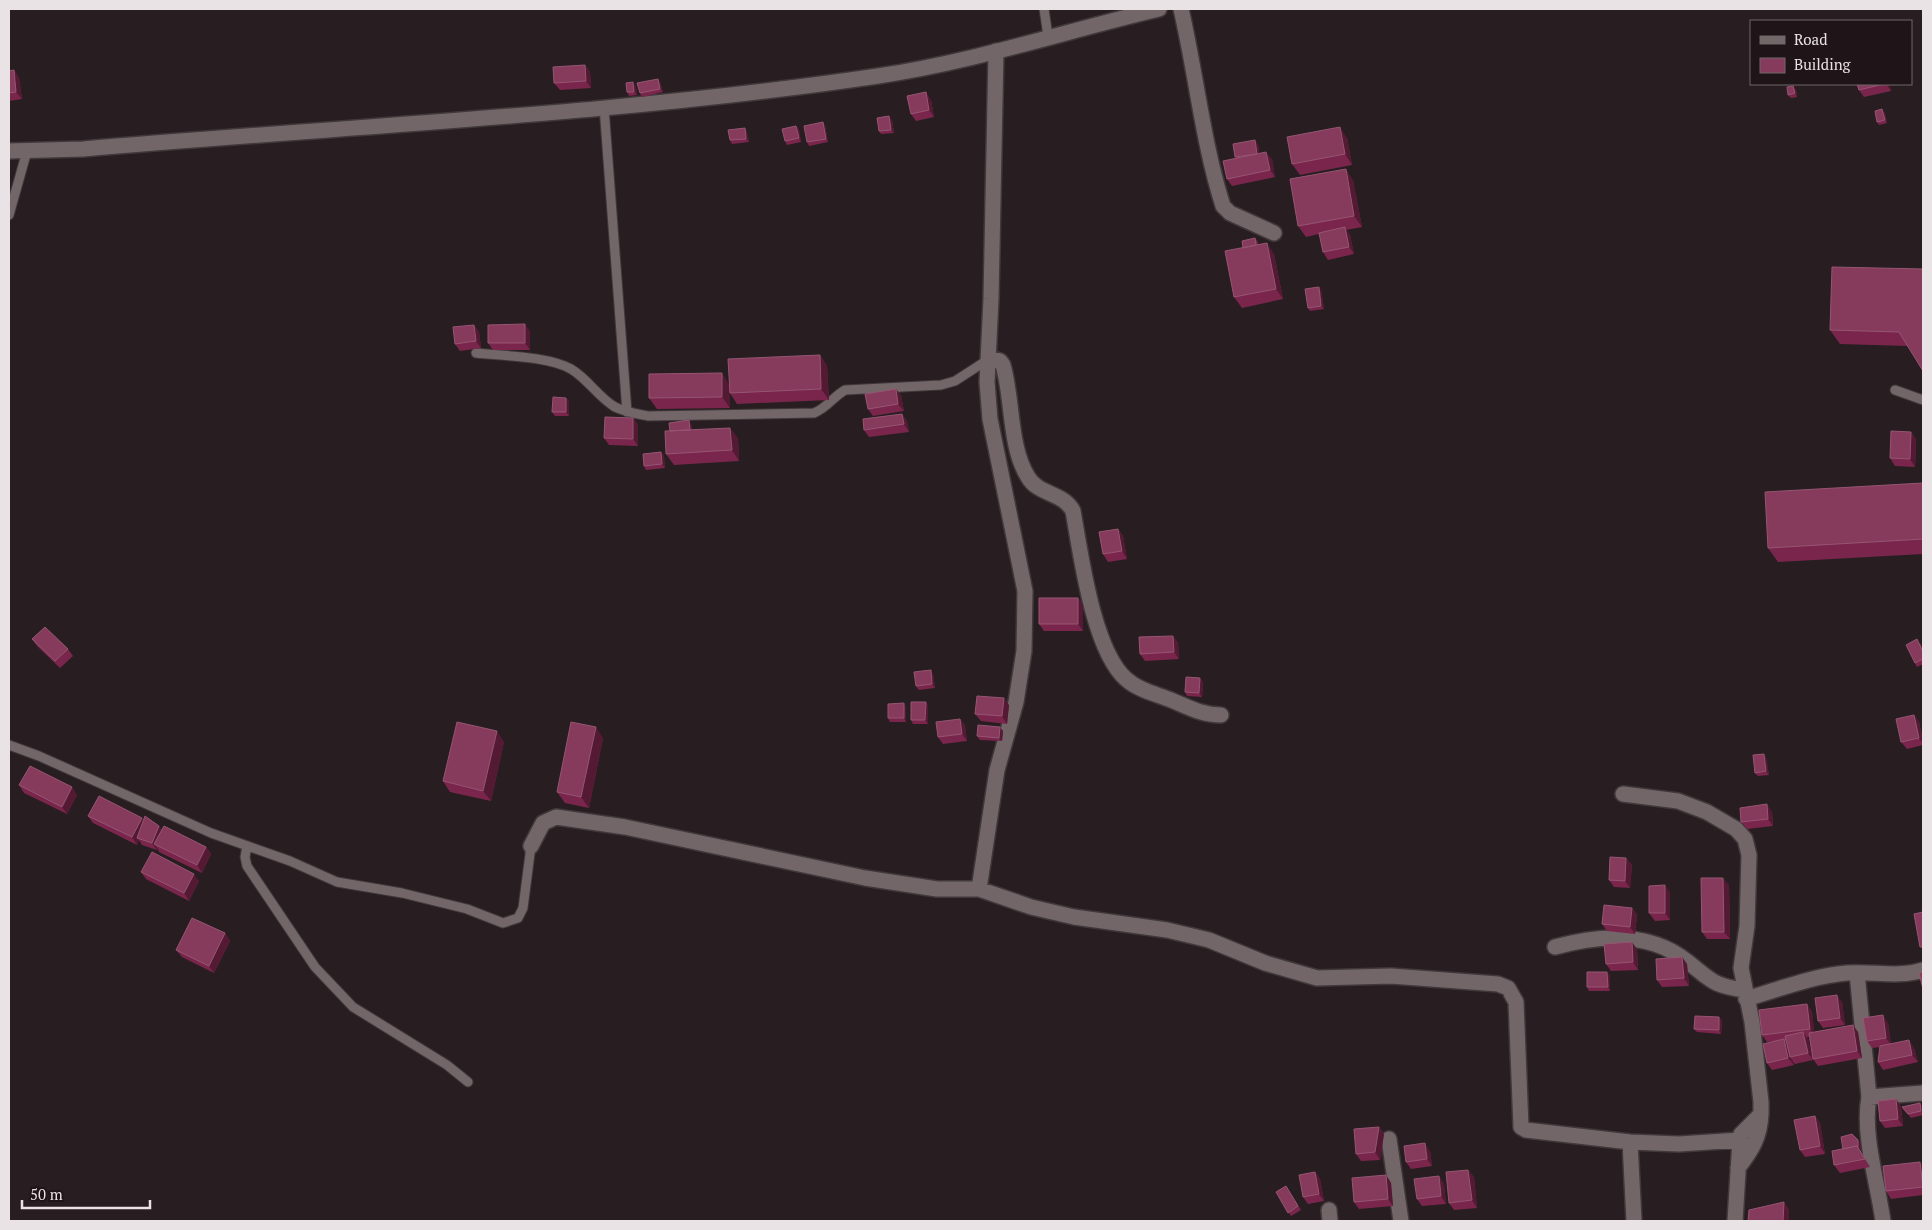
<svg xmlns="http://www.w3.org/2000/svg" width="1932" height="1230" viewBox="0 0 1932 1230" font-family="'PT Serif',serif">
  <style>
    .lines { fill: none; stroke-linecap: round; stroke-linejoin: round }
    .service-casing { stroke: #41383b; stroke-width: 11 }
    .minor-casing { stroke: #41383b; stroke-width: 18 }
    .tertiary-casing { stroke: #41383b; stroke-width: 18 }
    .service { stroke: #726669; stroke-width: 9 }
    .minor { stroke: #726669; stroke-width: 15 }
    .tertiary { stroke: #726669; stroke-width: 15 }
    .wall { fill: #7a264c }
    .shaded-wall { fill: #541a34 }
    .building { fill: #863b5c; stroke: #965572 }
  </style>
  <rect width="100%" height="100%" fill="#281e21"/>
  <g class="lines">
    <defs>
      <path id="service" d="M1044 9 1048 36
        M604 107 627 412
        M9 215 27 151
        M476 353C502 356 548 356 571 369 588 379 598 397 615 407 625 412 637 414 648 416L814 413C827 408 833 397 845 390L941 385 955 381 989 359
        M1895 390 1923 400
        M9 745 39 756 211 833 290 861 337 882 402 893 467 909 503 923 518 918 523 908 531 846
        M247 846 245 857 247 866 315 967 353 1007 447 1065 468 1082"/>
      <path id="minor" d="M1181 9C1196 73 1203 144 1223 206L1230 213 1274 233
        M989 358 1000 361 1003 365C1013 399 1009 447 1028 477 1038 495 1063 492 1073 511 1081 555 1093 650 1126 679 1138 690 1156 694 1171 700 1188 707 1202 715 1221 715
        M1623 794 1678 801 1707 812 1736 829 1745 839 1749 855 1747 926 1741 968 1752 1022 1761 1102V1114L1741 1134 1740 1140 1735 1221
        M531 846 543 823 556 817 625 827 865 878 937 889H979L1031 907 1074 917 1167 930 1209 940 1265 963 1317 978 1391 976 1498 984 1508 988 1516 1002 1521 1127 1526 1130 1630 1142 1679 1144 1740 1140
        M979 889 997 770 1016 702 1024 651 1025 591 990 419 987 382 991 299 996 51
        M1555 947C1598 935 1650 931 1688 962 1711 980 1713 986 1745 990
        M1857 973 1869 1097
        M1746 999C1780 989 1812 976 1847 973 1873 971 1898 978 1923 970
        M1389 1139 1401 1221
        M1630 1142 1634 1221
        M1738 1168C1752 1150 1760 1137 1761 1114
        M1329 1210 1330 1221
        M1883 1221C1878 1184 1862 1134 1869 1097L1923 1093"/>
      <path id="tertiary" d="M9 151 83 149C348 126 614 115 878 76 973 62 1066 31 1159 9"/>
    </defs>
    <use href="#service" class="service-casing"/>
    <use href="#minor" class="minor-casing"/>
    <use href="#tertiary" class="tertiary-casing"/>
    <use href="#service" class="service"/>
    <use href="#minor" class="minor"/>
    <use href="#tertiary" class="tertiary"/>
  </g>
  <path class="wall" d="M585 65 590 72 591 88 560 90 554 83Z
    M14 70 19 78 22 99 9 101V71Z
    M660 82 663 92 642 97 640 93Z
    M1857 84H1889L1891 91 1864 97 1859 90Z
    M636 86 637 95 629 96 627 92Z
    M1793 86 1796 90 1797 97 1791 98 1788 95Z
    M931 100 934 117 916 121 911 114Z
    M1885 113 1887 123 1879 125 1877 122Z
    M892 120 894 133 881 134 879 131Z
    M823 122 825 126 828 142 809 146 807 142Z
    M796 126 799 130 801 142 787 145 785 141Z
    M745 128 747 132 749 142 732 144 730 140Z
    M1347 138 1352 165 1300 175 1292 164Z
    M1258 144 1259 153 1272 159 1275 177 1232 186 1227 179 1236 158 1235 157Z
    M1353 180 1362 227 1346 230 1350 235 1354 254 1328 260 1323 252 1319 234 1306 237 1298 226Z
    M1255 238 1258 242V245L1274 254 1283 299 1242 308 1234 297 1244 248Z
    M1923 269 1908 346 1840 344 1830 330Z
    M1321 290 1324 309 1310 311 1308 308Z
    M474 325 479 332 481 348 460 351 455 344Z
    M530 331V350H493L488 343Z
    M820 355 827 366 829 400 737 404 730 393 729 391 730 408 657 409 649 398 729 384Z
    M896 389 901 396 904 411 873 416 868 409Z
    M566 398 569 401V416H555L552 412Z
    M902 414 907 421 909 432 869 437 864 430Z
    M633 418 638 425V446L609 445 604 438Z
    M691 424 692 430 738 438 739 461 674 465 666 454 670 431Z
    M1911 432 1916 439 1915 467 1895 466 1890 458Z
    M661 452 664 456 665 468 646 470 644 466Z
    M1923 483V554L1778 562 1768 548Z
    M1118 529 1123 536 1127 559 1108 562 1103 554Z
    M1078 598 1083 605V631H1044L1039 624Z
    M1173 636 1178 643 1179 659 1145 661 1140 654Z
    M32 639 68 649 73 656 60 668 37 646Z
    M1920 643 1923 650V664L1917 667 1915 663Z
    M933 674 935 688 919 690 916 686Z
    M1203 682 1202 697 1187 696 1185 692Z
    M926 702 928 706V724H913L911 720Z
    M1009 705 1007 724 981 721 975 714Z
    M906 707V722H890L888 718Z
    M1914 715 1919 722 1923 741V745L1907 749 1901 742Z
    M960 719 965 726 967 741 943 744 938 737Z
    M1003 731 1002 741 980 740 977 736Z
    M603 738 589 808 565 803 557 792Z
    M504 742 491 801 450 792 443 781Z
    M1766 757 1769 775 1758 776 1755 773Z
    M19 785 77 795 67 814 24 793Z
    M1772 812 1773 826 1747 829 1741 822Z
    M88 816 142 818 143 820 159 826 162 830 206 847 211 854 202 873 159 852 158 849 157 850 142 845 139 840 137 845 93 823Z
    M1626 858 1632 865 1630 888 1614 887 1609 880Z
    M141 872 199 881 189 901 146 879Z
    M1729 885 1730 939H1707L1702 932Z
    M1670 892V920L1655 921 1649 913Z
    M1632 908 1637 915 1635 934 1607 931 1602 924Z
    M225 933 230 941 214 973 182 957 176 950Z
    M1637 949 1638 970 1611 971 1606 964Z
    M1682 957 1687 964 1689 986 1662 987 1657 980Z
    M1610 975V991H1589L1587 987Z
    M1842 1002 1845 1025 1823 1028 1818 1021Z
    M1807 1004 1812 1012 1814 1032H1858L1862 1058 1818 1066 1813 1059 1809 1037H1807L1808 1039 1813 1060 1795 1064 1792 1061 1794 1065 1772 1070 1767 1063 1775 1041 1767 1042 1762 1035Z
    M1719 1017 1722 1021 1721 1034 1697 1032 1694 1029Z
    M1888 1023 1891 1044 1914 1048 1918 1062 1883 1070 1878 1062 1880 1047 1872 1048 1867 1041Z
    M1896 1099 1901 1107 1903 1126 1885 1128 1880 1121Z
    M1920 1103 1922 1106 1923 1115 1911 1118 1902 1107Z
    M1815 1116 1820 1123 1825 1154 1805 1157 1800 1150Z
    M1379 1127 1384 1134 1380 1160 1361 1161 1356 1154Z
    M1861 1144 1860 1151 1870 1167 1840 1173 1834 1165 1843 1149Z
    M1430 1151 1432 1166 1411 1169 1406 1162Z
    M1923 1165V1195L1891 1199 1886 1191Z
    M1468 1170 1474 1177 1477 1208 1454 1210 1449 1203Z
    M1315 1172 1320 1179 1324 1201 1308 1204 1303 1197Z
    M1386 1175 1391 1183 1393 1206 1359 1209 1354 1202Z
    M1439 1176 1444 1184 1446 1204 1422 1206 1417 1199Z
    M1286 1186 1301 1210 1291 1216 1276 1192Z"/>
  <path class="shaded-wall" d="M585 65 590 72 591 88 586 81Z
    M14 70 19 78 22 99 16 92Z
    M658 79 660 82 663 92 660 89Z
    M633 82 636 86 637 95 634 92Z
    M1886 84H1889L1891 91Z
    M1793 86 1796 90 1797 97 1795 93Z
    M926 92 931 100 934 117 929 110Z
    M1882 109 1885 113 1887 123 1885 120Z
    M889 116 892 120 894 133 891 130Z
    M823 122 825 126 828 142 826 139Z
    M796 126 799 130 801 142 799 138Z
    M1340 127 1347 138 1352 165 1345 154Z
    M745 128 747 132 749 142 746 139Z
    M1255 140 1258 144 1260 157 1257 154Z
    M1266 152 1272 159 1275 177 1270 170Z
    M1346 169 1353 180 1362 227 1354 216Z
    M1345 227 1350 235 1354 254 1349 247Z
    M1267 243 1274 254 1283 299 1276 289Z
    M1319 287 1321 290 1324 309 1321 306Z
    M525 324 530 331V350L525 343Z
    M474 325 479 332 481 348 476 341Z
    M820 355 827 366 829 400 821 389Z
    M722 373 729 384 730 408 722 397Z
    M896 389 901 396 904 411 898 404Z
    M566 398 569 401V416L566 412Z
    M902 414 907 421 909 432 904 424Z
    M633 418 638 425V446L633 439Z
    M689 420 691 424 693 434 690 430Z
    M730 428 738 438 739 461 732 450Z
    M1911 432 1916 439 1915 467 1910 459Z
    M661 452 664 456 665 468 662 464Z
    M1118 529 1123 536 1127 559 1122 551Z
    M1078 598 1083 605V631L1078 624Z
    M1173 636 1178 643 1179 659 1174 652Z
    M931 670 933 674 935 688 932 684Z
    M1200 678 1203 682 1202 697 1199 693Z
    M1004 698 1009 705 1007 724 1002 716Z
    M926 702 928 706V724L925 720Z
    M904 703 906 707V722L904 718Z
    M1914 715 1919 722 1923 744 1919 738Z
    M960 719 965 726 967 741 962 734Z
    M596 727 603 738 589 808 581 797Z
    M1000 727 1003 731 1002 741 999 738Z
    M497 731 504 742 491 801 483 791Z
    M1764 754 1766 757 1769 775 1766 771Z
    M72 787 77 795 67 814 62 807Z
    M1767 804 1772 812 1773 826 1768 819Z
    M142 818 147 825 137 838 139 840 137 845 132 837Z
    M159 826 164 833 154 844 158 849 157 850 152 843Z
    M206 847 211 854 202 873 197 865Z
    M1626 858 1632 865 1630 888 1625 881Z
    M194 874 199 881 189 901 184 893Z
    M1723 878 1729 885 1730 939 1724 932Z
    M1665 885 1670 892V920L1665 913Z
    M1632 908 1637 915 1635 934 1630 927Z
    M225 933 230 941 214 973 209 966Z
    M1632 942 1637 949 1638 970 1633 962Z
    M1682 957 1687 964 1689 986 1684 978Z
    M1607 972 1610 975V991L1608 987Z
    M1837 995 1842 1002 1845 1025 1840 1018Z
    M1807 1004 1812 1012 1815 1036 1810 1029Z
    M1883 1015 1888 1023 1891 1045 1886 1038Z
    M1719 1017 1722 1021 1721 1034 1719 1030Z
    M1853 1025 1858 1032 1862 1058 1857 1051Z
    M1803 1032 1808 1039 1813 1060 1808 1053Z
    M1784 1039 1789 1046 1790 1057 1793 1061 1794 1065 1788 1058Z
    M1909 1040 1914 1048 1918 1062 1912 1055Z
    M1896 1099 1901 1107 1903 1126 1898 1119Z
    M1920 1103 1922 1106 1923 1114 1921 1111Z
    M1815 1116 1820 1123 1825 1154 1820 1146Z
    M1379 1127 1384 1134 1380 1160 1375 1152Z
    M1858 1140 1861 1144 1860 1151 1858 1147Z
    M1425 1143 1430 1151 1432 1166 1427 1159Z
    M1920 1162 1923 1165V1187Z
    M1468 1170 1474 1177 1477 1208 1472 1200Z
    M1315 1172 1320 1179 1324 1201 1319 1194Z
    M1386 1175 1391 1183 1393 1206 1388 1199Z
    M1439 1176 1444 1184 1446 1204 1441 1196Z
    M1784 1202 1789 1209V1221H1783Z"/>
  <path class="building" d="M585 65 586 81 554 83 553 67Z
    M14 70 16 92 9 93V71Z
    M658 79 660 89 640 93 637 83Z
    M633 82 634 92H627L626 83Z
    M1857 84H1884L1859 90Z
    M1793 86 1795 93 1788 95 1787 87Z
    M926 92 929 110 911 114 907 96Z
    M1882 109 1885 120 1877 122 1875 111Z
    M889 116 891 130 879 131 877 118Z
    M823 122 826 139 807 142 804 126Z
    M796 126 799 138 785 141 782 129Z
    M1340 127 1345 154 1292 164 1287 137Z
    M745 128 746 139 730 140 728 130Z
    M1255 140 1257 154 1235 157 1233 144Z
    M1266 152 1270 170 1227 179 1223 161Z
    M1346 169 1354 216 1298 226 1290 179Z
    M1345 227 1349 247 1323 252 1319 233Z
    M1255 238 1256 245 1243 248 1242 241Z
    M1267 243 1276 289 1234 297 1225 251Z
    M1832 267 1923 269V371L1899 332 1830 330Z
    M1319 287 1321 306 1308 308 1305 289Z
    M525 324V343H488V325Z
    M474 325 476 341 455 344 453 327Z
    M820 355 821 389 730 393 728 359Z
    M722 373V397L649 398V374Z
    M896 389 898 404 868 409 865 394Z
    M553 397 566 398V412H552Z
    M902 414 904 424 864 430 863 419Z
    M605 417 633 418V439L604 438Z
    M689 420 690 430 670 431 669 423Z
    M730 428 732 450 666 454 665 431Z
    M1891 431 1911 432 1910 459 1890 458Z
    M661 452 662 464 644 466 643 454Z
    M1923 483V539L1768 548 1765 492Z
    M1118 529 1122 551 1103 554 1099 532Z
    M1039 598H1078V624H1039Z
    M45 627 68 649 55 661 32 639Z
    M1173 636 1174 652 1140 654 1139 637Z
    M1917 639 1923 652V659L1915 663 1906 645Z
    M931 670 932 684 916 686 914 672Z
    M1186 677 1200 678 1199 693 1185 692Z
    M977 696 1004 698 1002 716 975 714Z
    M911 702H926L925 720H911Z
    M904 703V718H888V704Z
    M1914 715 1919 738 1901 742 1896 719Z
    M960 719 962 734 938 737 936 722Z
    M457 722 497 731 483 791 443 781Z
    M571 722 596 727 581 797 557 792Z
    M978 725 1000 727 999 738 977 736Z
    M1764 754 1766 771 1755 773 1753 755Z
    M30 766 72 787 62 807 19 785Z
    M99 796 142 818 132 837 88 816Z
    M1767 804 1768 819 1741 822 1740 808Z
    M145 816 159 826 152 843 137 838Z
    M164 826 206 847 197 865 154 844Z
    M152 852 194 874 184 893 141 872Z
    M1610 857 1626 858 1625 881 1609 880Z
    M1701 878H1723L1724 932H1702Z
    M1665 885V913H1649V886Z
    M1604 905 1632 908 1630 927 1602 924Z
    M1923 912V947H1920L1914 914Z
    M192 918 225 933 209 966 176 950Z
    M1632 942 1633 962 1606 964 1604 944Z
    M1682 957 1684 978 1657 980 1656 959Z
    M1587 972H1607L1608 987H1587Z
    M1923 972V989L1919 973Z
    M1837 995 1840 1018 1818 1021 1815 998Z
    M1807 1004 1810 1029 1762 1035 1759 1010Z
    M1883 1015 1886 1038 1867 1041 1863 1018Z
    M1695 1016 1719 1017V1030L1694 1029Z
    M1853 1025 1857 1051 1813 1059 1809 1033Z
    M1803 1032 1808 1053 1790 1057 1785 1036Z
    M1784 1039 1788 1058 1767 1063 1763 1044Z
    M1909 1040 1912 1055 1878 1062 1880 1046Z
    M1896 1099 1898 1119 1880 1121 1878 1101Z
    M1920 1103 1921 1111 1908 1114 1902 1107Z
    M1815 1116 1820 1146 1800 1150 1794 1120Z
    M1379 1127 1375 1152 1356 1154 1354 1129Z
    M1852 1134 1858 1140V1147L1857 1146 1843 1149 1841 1137Z
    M1425 1143 1427 1159 1406 1162 1404 1146Z
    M1857 1146 1865 1159 1834 1165 1832 1151Z
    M1920 1162 1923 1187 1886 1191 1883 1166Z
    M1468 1170 1472 1200 1449 1203 1446 1172Z
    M1315 1172 1319 1194 1303 1197 1299 1175Z
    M1386 1175 1388 1199 1354 1202 1352 1178Z
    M1439 1176 1441 1196 1417 1199 1414 1179Z
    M1286 1186 1298 1206 1288 1213 1276 1192Z
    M1784 1202 1783 1221H1748L1749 1210Z"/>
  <rect width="1932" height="1230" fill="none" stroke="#eae3e5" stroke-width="20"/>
  <rect x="1750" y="20" width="162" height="65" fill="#1f1518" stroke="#70676a"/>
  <rect x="1760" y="36" width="25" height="8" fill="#726669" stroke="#70676a"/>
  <text x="1794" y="45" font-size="15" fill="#eae3e5">Road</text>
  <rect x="1760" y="58" width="25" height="15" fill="#863b5c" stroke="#70676a"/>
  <text x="1794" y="70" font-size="15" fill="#eae3e5">Building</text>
  <path d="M22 1200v8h128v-8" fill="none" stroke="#eae3e5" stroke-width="2.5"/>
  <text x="30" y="1200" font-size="15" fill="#eae3e5" stroke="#1f1518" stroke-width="4" paint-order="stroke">50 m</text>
</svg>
